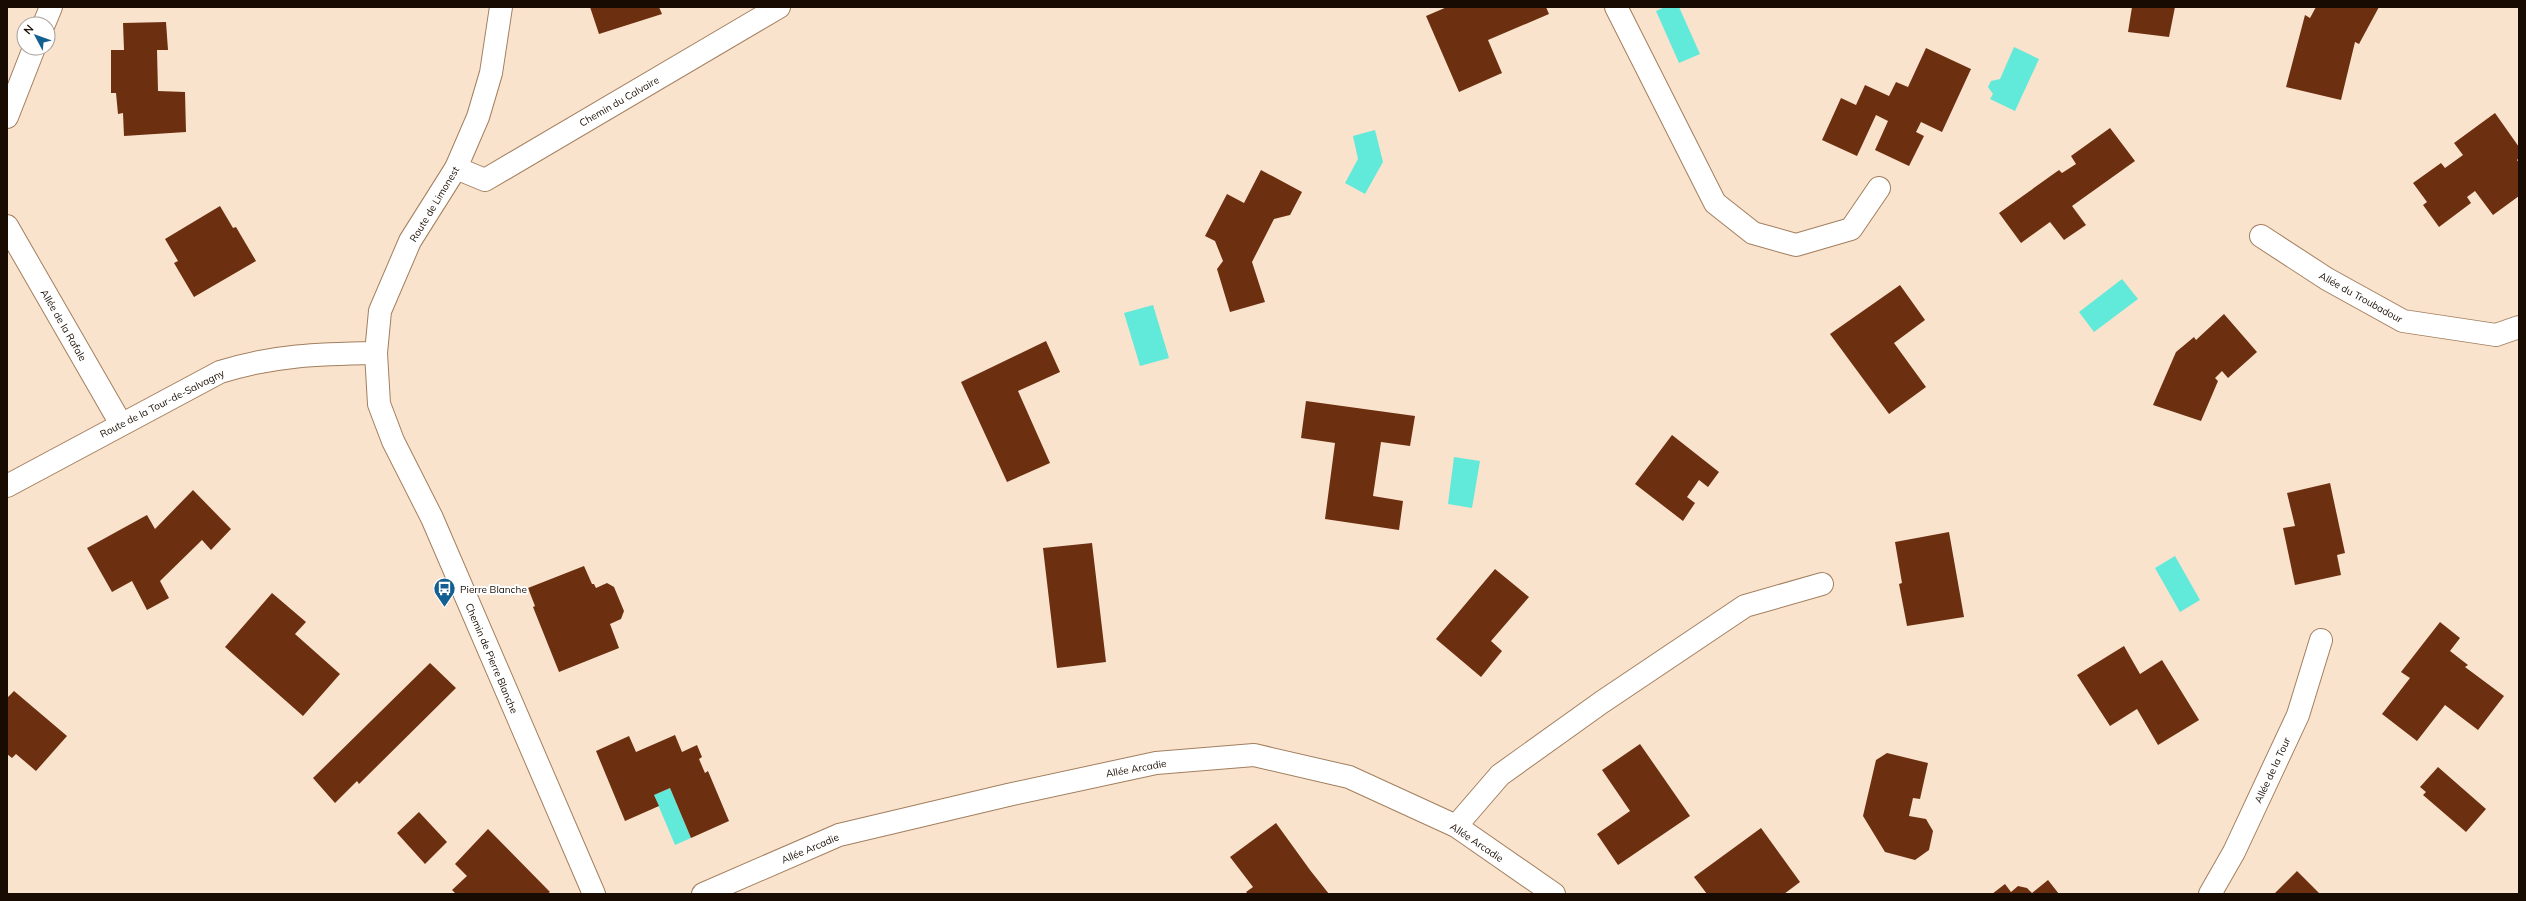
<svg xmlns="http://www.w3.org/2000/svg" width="2526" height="901" viewBox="0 0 2526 901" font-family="Mulish,sans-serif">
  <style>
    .water { fill: #61e9da }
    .building { fill: #6c3010 }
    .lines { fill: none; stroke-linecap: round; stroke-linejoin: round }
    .service-casing { stroke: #a27f5e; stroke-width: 24 }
    .minor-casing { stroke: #a27f5e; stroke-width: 24 }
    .tertiary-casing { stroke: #a27f5e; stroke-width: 24 }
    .service { stroke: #fff; stroke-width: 22 }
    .minor { stroke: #fff; stroke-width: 22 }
    .tertiary { stroke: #fff; stroke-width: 22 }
    .labels { text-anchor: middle; stroke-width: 4; stroke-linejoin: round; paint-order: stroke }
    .street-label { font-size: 10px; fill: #180c02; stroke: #fff }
    .poi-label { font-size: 10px; fill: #180c02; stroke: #fff; text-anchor: start }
  </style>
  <rect width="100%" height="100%" fill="#fae3cd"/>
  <path class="water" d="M1665 7H1679L1700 54 1679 63 1656 11Z
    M2014 47 2039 59 2015 111 1990 99 1993 94 1988 87 1991 81 2000 79Z
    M1375 130 1383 162 1365 194 1345 183 1358 159 1353 136Z
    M2122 279 2138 299 2094 332 2079 312Z
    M1153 305 1169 358 1140 366 1124 313Z
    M1454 457 1480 461 1472 508 1448 504Z
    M2175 556 2200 600 2180 612 2155 568Z
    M670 788 691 838 675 845 654 795Z"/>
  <path class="building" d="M590 7H659L662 14 599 34Z
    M1447 7H1546L1549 14 1488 40 1502 73 1459 92 1426 16Z
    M2132 7H2175L2169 37 2128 32Z
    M2316 7H2379L2359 44 2355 42 2341 100 2286 87 2305 15 2310 18Z
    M166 22 168 50H157L158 91 185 92 186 132 124 136 123 113 118 114 116 93H111V50H124L123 23Z
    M1926 48 1971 69 1942 132 1921 122 1916 132 1924 136 1909 166 1875 150 1888 121 1876 115 1857 156 1822 140 1841 98 1856 105 1865 85 1889 96 1896 82 1908 87Z
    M2495 113 2519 147V158L2517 160 2519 163V196L2493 215 2475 191 2467 197 2471 203 2439 227 2423 205 2427 202 2413 183 2441 163 2445 168 2463 155 2454 143Z
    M2110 128 2135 161 2072 206 2086 225 2064 240 2050 222 2021 243 1999 213 2059 170 2062 173 2076 164 2071 156Z
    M1261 170 1302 192 1290 215 1274 219 1252 262 1265 302 1230 312 1217 269 1223 261 1215 241 1205 236 1227 194 1244 203Z
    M220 206 233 228 236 227 256 261 194 297 174 263 178 261 165 239Z
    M1900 285 1925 320 1894 343 1926 387 1889 414 1830 334Z
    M2224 314 2257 352 2228 378 2222 371 2215 378 2218 381 2201 421 2153 405 2176 352 2194 337 2196 340Z
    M1046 341 1060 372 1018 391 1050 463 1007 482 961 382Z
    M1306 401 1415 416 1410 446 1381 442 1373 496 1403 501 1399 530 1325 519 1335 443 1301 438Z
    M1672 435 1719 472 1708 487 1699 480 1687 497 1695 503 1683 521 1635 484Z
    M2330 483 2345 553 2337 555 2341 575 2295 585 2283 528 2295 526 2287 493Z
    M193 490 231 529 211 550 202 540 160 581 169 598 147 610 132 581 112 592 87 548 147 515 155 529Z
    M1949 532 1964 617 1907 626 1899 584 1902 583 1895 542Z
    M1092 543 1106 662 1057 668 1043 548Z
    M584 566 592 584H594L596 588 607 583 614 587 624 611 621 619 610 624 619 648 559 672 533 607 535 606 528 588Z
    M1495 569 1529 597 1491 641 1502 651 1481 677 1436 639Z
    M272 593 306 622 295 634 340 674 303 716 225 647Z
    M2440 622 2460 638 2450 651 2468 665 2465 667 2504 696 2478 730 2445 705 2417 741 2382 714 2410 678 2401 672Z
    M2124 646 2140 674 2162 660 2199 720 2158 745 2137 709 2110 726 2077 675Z
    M430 663 456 688 359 784 357 781 335 803 313 778Z
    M14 691 67 736 36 771 16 754 12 758 7 754V698Z
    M675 735 682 752 697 745 702 757 699 759 705 773 708 771 729 821 691 838 670 788 654 795 659 806 625 821 596 751 629 736 636 752Z
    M1640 744 1690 816 1618 865 1597 834 1630 811 1602 770Z
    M1887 753 1928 763 1920 799 1913 798 1909 816 1926 819 1933 831 1929 850 1915 860 1885 852 1863 816 1876 760Z
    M2438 767 2486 809 2466 832 2423 795 2426 792 2420 787Z
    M419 812 447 842 425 864 397 833Z
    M1276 823 1310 870 1329 894H1248L1246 892 1253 887 1230 857Z
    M1761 828 1800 882 1784 894H1707L1694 877Z
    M488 829 550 892 547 894H456L452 890 467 876 455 864Z
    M2297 871 2320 894H2274Z
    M2048 880 2059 894H1992L2005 884 2011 892 2018 886 2027 888 2032 893Z"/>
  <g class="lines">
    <defs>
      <path id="service" d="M1616 7 1715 203 1753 233 1796 245 1851 229 1879 188
        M1456 826 1500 775 1602 702 1745 606 1822 584"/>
      <path id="minor" d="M44 24 51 7
        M7 117 34 48
        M456 168 485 180 779 7
        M7 226 121 424
        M2261 236 2327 279 2403 321 2496 335 2519 327
        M703 894 839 835 1008 795 1156 763 1254 755 1349 777 1456 826 1554 894
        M2210 894 2234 852 2298 715 2321 640"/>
      <path id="tertiary" d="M501 7 491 73 478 117 456 168 410 241 380 311 376 353 379 404 393 441 432 518 594 894
        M7 486 220 372C274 355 319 354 376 353"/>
    </defs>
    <use href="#service" class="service-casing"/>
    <use href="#minor" class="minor-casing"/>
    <use href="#tertiary" class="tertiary-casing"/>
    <use href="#service" class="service"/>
    <use href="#minor" class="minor"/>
    <use href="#tertiary" class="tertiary"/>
  </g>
  <defs>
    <symbol id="bus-pin" viewBox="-11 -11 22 30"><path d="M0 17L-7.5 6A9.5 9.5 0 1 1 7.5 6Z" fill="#145f92" stroke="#fff"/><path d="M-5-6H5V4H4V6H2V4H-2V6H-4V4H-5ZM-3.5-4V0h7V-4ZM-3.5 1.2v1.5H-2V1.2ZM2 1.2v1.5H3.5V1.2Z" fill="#fff"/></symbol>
  </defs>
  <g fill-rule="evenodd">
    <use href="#bus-pin" x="432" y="576" width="25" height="34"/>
  </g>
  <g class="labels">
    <g class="street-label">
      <text transform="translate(619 101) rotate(-30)" y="4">Chemin du Calvaire</text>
      <text transform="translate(434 204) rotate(-59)" y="4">Route de Limonest</text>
      <text transform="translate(2361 297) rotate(29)" y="4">Allée du Troubadour</text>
      <text transform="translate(64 325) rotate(60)" y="4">Allée de la Rafale</text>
      <text transform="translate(162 403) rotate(-27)" y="4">Route de la Tour-de-Salvagny</text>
      <text transform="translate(492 658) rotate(67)" y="4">Chemin de Pierre Blanche</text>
      <text transform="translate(1136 768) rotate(-10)" y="4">Allée Arcadie</text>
      <text transform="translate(2272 770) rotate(-65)" y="4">Allée de la Tour</text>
      <text transform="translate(1477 842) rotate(34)" y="4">Allée Arcadie</text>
      <text transform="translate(810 848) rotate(-23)" y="4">Allée Arcadie</text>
    </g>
    <g class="poi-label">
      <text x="460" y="593">Pierre Blanche</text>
    </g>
  </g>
  <rect width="2526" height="901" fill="none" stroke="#180c02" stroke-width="16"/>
  <g transform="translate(36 36) rotate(311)"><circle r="19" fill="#ffffff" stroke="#a39e9a"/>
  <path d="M0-3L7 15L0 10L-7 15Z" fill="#145f92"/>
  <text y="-6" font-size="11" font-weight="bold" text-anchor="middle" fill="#180c02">N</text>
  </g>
</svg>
